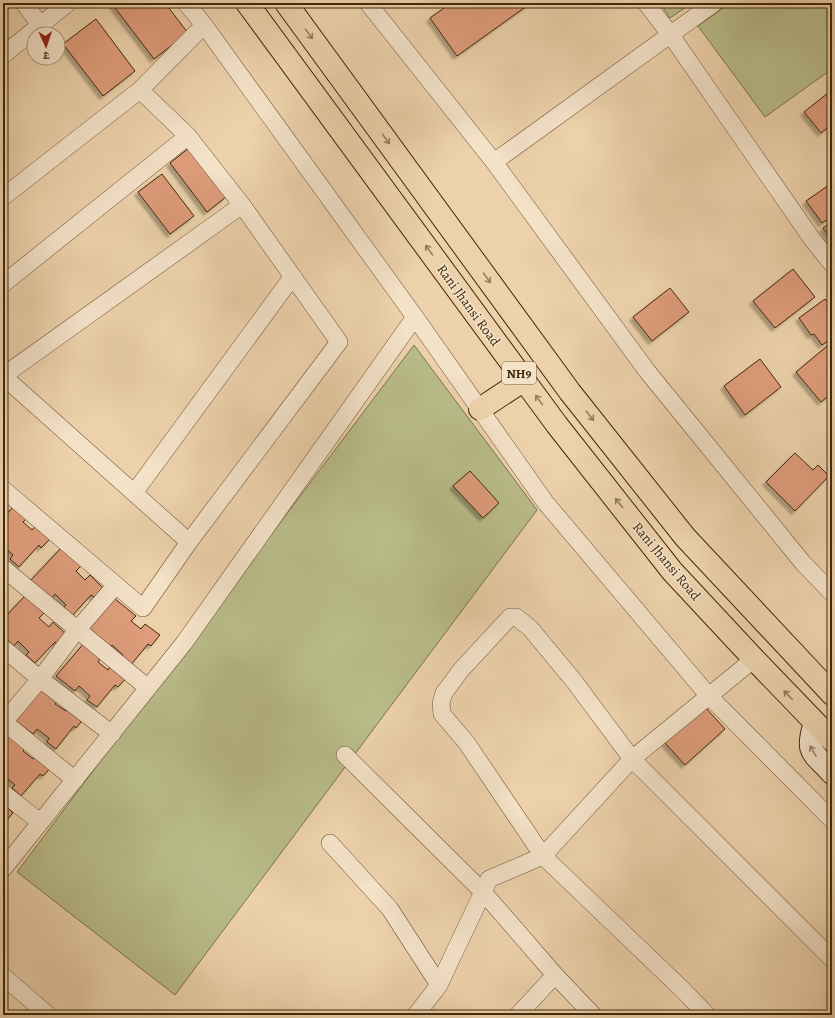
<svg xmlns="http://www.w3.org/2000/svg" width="835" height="1018" viewBox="0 0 835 1018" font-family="Alegreya,'Noto Serif Devanagari',serif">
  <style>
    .green { fill: #b8bc89; stroke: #7c724a }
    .building { fill: #de9c7a; stroke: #41280a; filter: url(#shadow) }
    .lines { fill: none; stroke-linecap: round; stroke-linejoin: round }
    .street-casing { stroke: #6c5232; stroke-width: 18 }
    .secondary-casing { stroke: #41280a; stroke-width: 24 }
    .highway-casing { stroke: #41280a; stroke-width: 24 }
    .street { stroke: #f3e1c8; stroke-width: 17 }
    .secondary { stroke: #f3e1c8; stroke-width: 22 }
    .highway { stroke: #ecd1ab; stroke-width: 22 }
    .oneway { stroke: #967c5a }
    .oneway2 { stroke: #9a8469 }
    .labels { text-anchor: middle; stroke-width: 3; stroke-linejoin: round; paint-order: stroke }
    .shield { fill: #f3e1c8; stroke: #766043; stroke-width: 1 }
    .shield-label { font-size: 13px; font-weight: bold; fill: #41280a }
    .street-label { font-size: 14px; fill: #41280a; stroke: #f3e1c8 }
  </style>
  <defs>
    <filter id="shadow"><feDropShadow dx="-3.5" dy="3.5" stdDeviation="1" flood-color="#0004"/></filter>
  </defs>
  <rect width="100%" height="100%" fill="#ecd1ab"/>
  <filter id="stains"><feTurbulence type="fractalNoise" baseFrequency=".005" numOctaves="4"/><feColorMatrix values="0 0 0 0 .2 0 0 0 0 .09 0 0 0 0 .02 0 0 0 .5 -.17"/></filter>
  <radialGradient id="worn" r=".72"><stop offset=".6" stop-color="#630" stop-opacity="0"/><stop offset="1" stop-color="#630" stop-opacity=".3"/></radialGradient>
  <path class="green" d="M660 3H692L670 18Z
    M730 3H832V69L765 117 698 26Z
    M414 345 537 510 175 995 17 872Z"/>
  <path class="building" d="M113 3H165L188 33 154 59 112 4Z
    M451 3H531L457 56 430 18Z
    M96 19 135 71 103 96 63 44Z
    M832 90V124L821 133 804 112Z
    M189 148 226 197 207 212 170 163Z
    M162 174 194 216 170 234 138 192Z
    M832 183V216L822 223 806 201Z
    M832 222V241L823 228Z
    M793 269 815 297 775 328 753 301Z
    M670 288 689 312 652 341 633 317Z
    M825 299 832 308V338L822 345 814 334 811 335 799 318Z
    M832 342V393L821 402 796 372Z
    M760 359 781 387 745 415 724 386Z
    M795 453 813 470 818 465 829 476 795 511 766 482Z
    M470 471 499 503 483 518 453 486Z
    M15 505 28 517 23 522 32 530 37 525 51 538 41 548 39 545 19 567 10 559 13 555 3 546V518Z
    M61 548 81 566 76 571 85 580 90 575 103 588 94 597 91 595 72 616 63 608 66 605 55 594 51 599 31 580Z
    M25 596 44 613 39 618 49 627 53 622 67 635 58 644 55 642 35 663 26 655 29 652 18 641 14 646 3 636V619Z
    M114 598 136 616 131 621 141 629 145 624 160 635 151 646 148 644 130 666 120 659 123 655 112 645 108 650 86 631Z
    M85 642 102 656 98 662 108 670 112 664 127 677 118 687 115 685 97 707 87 700 90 696 79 686 75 691 56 676Z
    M43 686 60 698 55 704 66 711 70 706 85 717 76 728 74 726 56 749 47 742 49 738 37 729 33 734 16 721Z
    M705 707 725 729 685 765 665 743Z
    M10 731 28 745 23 751 33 759 37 754 52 766 43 776 40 774 21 796 12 788 15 785 3 775V740Z
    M3 803 13 813 4 823 3 822Z"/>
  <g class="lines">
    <defs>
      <path id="street" d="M24 3 40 25
        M186 3 204 25
        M368 3 494 162 647 371 803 563 832 593
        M646 3 670 34 812 239 832 264
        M3 55 68 3
        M140 90 204 25 415 317
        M494 162 714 3
        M3 197 140 90 188 136 242 205 339 342 189 542 143 608 3 489
        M3 284 188 136
        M3 376 242 205
        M3 376 189 542
        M134 493 293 276
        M3 568 148 688
        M3 648 40 679 112 734
        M4 722 75 780
        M3 723 40 679 77 630 116 585
        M345 755 483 892 555 975 593 1015
        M3 793 40 822
        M330 843 390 909 439 985
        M3 869 184 643 415 317 545 502 708 695 832 820
        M3 976 48 1015
        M416 1015 439 985 489 879 543 856 632 759 754 659
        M518 1015 555 975
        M707 1015 684 991 543 856 466 742 442 714 441 703 444 693 461 670 510 617H516L530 628 574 681 632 759 832 959"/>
      <path id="secondary" d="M815 723C805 753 813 752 832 773"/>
      <path id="highway" d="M247 3 557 425 672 571 754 659 832 740
        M286 3 570 392 685 537 832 694
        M480 409 524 380"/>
    </defs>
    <use href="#street" class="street-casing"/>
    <use href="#secondary" class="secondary-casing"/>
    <use href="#highway" class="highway-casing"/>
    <use href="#street" class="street"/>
    <use href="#secondary" class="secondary"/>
    <use href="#highway" class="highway"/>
  </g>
  <defs><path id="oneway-shaft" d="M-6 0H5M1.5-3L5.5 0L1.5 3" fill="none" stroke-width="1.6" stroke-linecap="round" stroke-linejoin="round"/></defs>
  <g class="oneway">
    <use href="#oneway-shaft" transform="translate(309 34) rotate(54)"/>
    <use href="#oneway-shaft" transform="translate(386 139) rotate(54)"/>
    <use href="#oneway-shaft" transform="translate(429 250) rotate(-126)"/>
    <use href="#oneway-shaft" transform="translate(487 278) rotate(54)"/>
    <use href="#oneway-shaft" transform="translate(539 400) rotate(-126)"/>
    <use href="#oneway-shaft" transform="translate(590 416) rotate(52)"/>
    <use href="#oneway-shaft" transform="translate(619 503) rotate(-128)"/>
    <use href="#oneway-shaft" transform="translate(788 695) rotate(-134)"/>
  </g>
  <use class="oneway2" href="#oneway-shaft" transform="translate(813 751) rotate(-121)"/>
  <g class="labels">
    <rect class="shield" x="502" y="362" width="34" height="22" rx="3"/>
    <g class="shield-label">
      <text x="519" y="378">NH9</text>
    </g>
    <g class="street-label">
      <text transform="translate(469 305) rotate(54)" y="5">Rani Jhansi Road</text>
      <text transform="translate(667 561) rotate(50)" y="5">Rani Jhansi Road</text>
    </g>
  </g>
  <rect width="835" height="1018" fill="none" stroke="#ecd1ab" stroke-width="16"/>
  <rect x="4" y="4" width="827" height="1010" fill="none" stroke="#41280a" stroke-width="2"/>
  <rect x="8" y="8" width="819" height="1002" fill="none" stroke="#41280a"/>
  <g transform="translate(46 46) rotate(177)"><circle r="19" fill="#f3e1c8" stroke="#ac977c"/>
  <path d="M0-3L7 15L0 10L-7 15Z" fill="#8f2418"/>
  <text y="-6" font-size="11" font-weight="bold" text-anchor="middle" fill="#41280a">उ</text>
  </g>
  <rect width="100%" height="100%" filter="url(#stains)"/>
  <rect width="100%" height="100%" fill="url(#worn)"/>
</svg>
